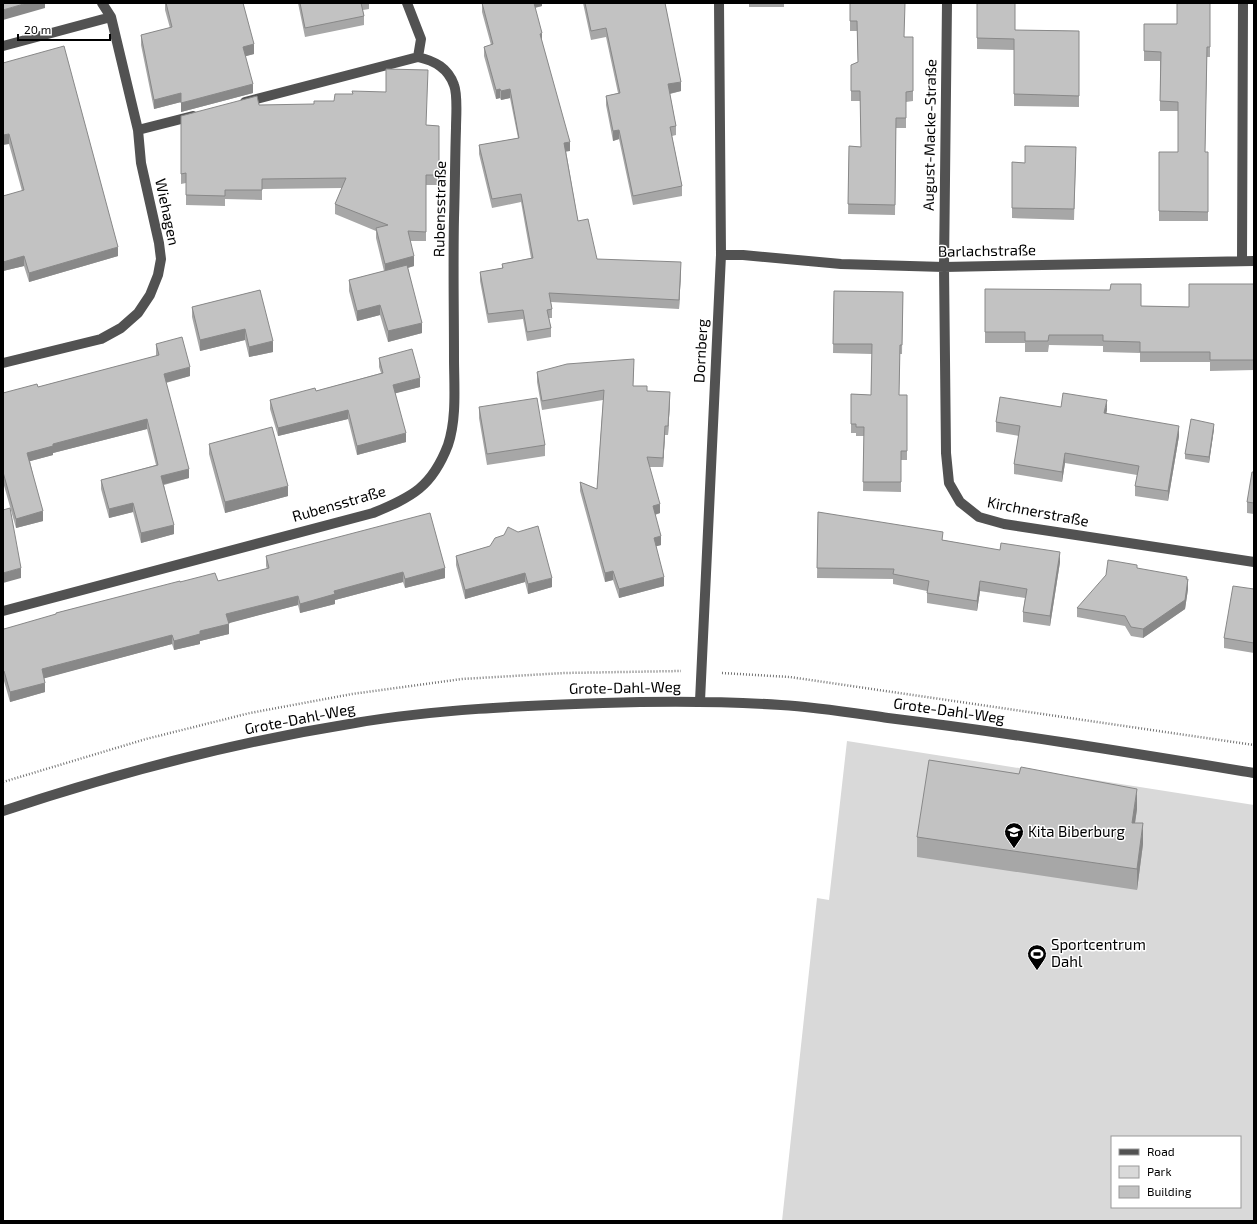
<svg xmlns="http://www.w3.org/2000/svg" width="1257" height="1224" viewBox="0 0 1257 1224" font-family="'Exo 2',sans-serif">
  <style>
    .green { fill: #d9d9d9; fill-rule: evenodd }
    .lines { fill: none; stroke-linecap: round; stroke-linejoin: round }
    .path { stroke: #747474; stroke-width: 2.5; stroke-dasharray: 1 2; stroke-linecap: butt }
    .minor { stroke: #525252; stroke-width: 10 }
    .wall { fill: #a7a7a7 }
    .shaded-wall { fill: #888 }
    .building { fill: #c2c2c2; stroke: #888 }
    .labels { text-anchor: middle; stroke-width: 3; stroke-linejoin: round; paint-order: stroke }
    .street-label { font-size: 15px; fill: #000; stroke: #fff }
    .poi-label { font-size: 15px; fill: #000; stroke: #fff; text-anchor: start }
  </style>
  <rect width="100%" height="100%" fill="#fff"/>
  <path class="green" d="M847 741 1254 805V1221H782L817 898 829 900ZM1112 1137H1240V1207H1112Z"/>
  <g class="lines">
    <path class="path" d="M722 673 790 677 1254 745
      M3 782 146 739 250 713 352 694 462 679 564 673 681 671"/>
    <path class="minor" d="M947 3 944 267 946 453 949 483 960 502 979 517 1004 524 1254 562
      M3 46 111 17
      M245 102 418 57 421 39 407 3
      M138 130 193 116
      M721 255H743L841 264 944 267 1254 261
      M1242 261 1243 3
      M3 363 101 339 121 328 138 313 150 295 158 275 161 259 159 243 141 163 138 130 111 17 102 3
      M3 611 373 513C412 497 432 487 448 445 457 418 454 386 454 358 454 311 453 265 454 218 455 188 455 158 456 128 456 117 458 95 454 85 448 68 435 61 418 57
      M700 701 721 255 719 3
      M3 811C117 773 236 742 355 723 437 709 520 706 603 703 662 701 721 701 781 705 817 707 853 713 888 718 1011 733 1132 753 1254 773"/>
  </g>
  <path class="wall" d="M165 3H243L254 54 245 56 253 93 181 112V102L154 109 141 45V35L170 28 165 10Z
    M298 3H369V9L363 10 364 16V25L305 37Z
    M482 3H542V6L535 8 542 42 570 151H566L578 221 597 259 681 271 679 309 551 302 552 309V318H549L551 328V337L527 341 523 319 488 323 480 281V272L502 268V264L531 258 521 202 492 208 479 154V145L518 138 510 98 501 100 500 98 496 99 484 56V47L491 45 482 12Z
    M583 3H665L681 91 670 94 676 126V135L672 136 682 186V196L633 205 619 139 613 141 606 105V96L618 93 606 37 591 40Z
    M749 3H784V7H749Z
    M850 3 905 37H913V101L906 102V128H896L895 215 848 214 849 146 861 147 860 101H851V65L858 62 857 31H850Z
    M977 3 1015 30 1079 31V107L1014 106V50L977 49Z
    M1210 3V57H1207L1205 152H1208V221H1159V152H1178V111H1160V61H1144V24H1177Z
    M3 63 118 256 29 282 24 266 3 271V196L22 191 9 144Z
    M259 105 426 125 439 126V185H426V241H410L414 266 408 268 422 333 388 342 380 315 357 321 349 291V280L384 271 376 238V231L335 214V204L342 188 262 189V200L225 199V206L186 205V183L181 184V116Z
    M1076 157 1074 220 1012 218V162L1025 163Z
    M1254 284V370L1210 371V362H1140V353L1103 352V346L1049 345 1048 352H1025V343H985V289L1141 306 1189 307Z
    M260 290 273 352 249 357 245 340 200 351 192 317V307Z
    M834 291 903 292 902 354H900L899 395H907V460H901V492L863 491 864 436H856V433H851V394L871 395 872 354 833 353Z
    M156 344 190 376 166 383 189 478 164 485 174 534 141 543 133 512 109 518 101 489V480L156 465 147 429 53 453V455L30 461 43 521 16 528 3 482V393L38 387 156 356Z
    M379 358 420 387 395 393 406 442 357 455 348 419 278 436 270 409V400L316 391 381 373 379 367Z
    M634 368 633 386 647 391 670 401 668 435H665L663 467H649L660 513 655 515 661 545 656 546 664 586 619 598 613 580 605 582 580 491V482L597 489 603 400 542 410 537 382V372Z
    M479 407 545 445V456L487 465 479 418Z
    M1061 407 1107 410 1106 414 1179 436 1168 501 1135 496V486L1137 475 1065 463 1062 482 1014 474V464L1019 436 996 432V422Z
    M1214 429 1209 463 1185 459V454Z
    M209 444 288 496 225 513 209 454Z
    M1254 472V514L1247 513V502Z
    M818 512 943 540 1060 562 1050 626 1023 622V612L1025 598 980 591 977 611 927 603V591L893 584V579L817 578Z
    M490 546 552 587 528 594 525 582 465 599 456 565V556Z
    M266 556 445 578 405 588 403 582 335 600V604L300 613 298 605 228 623 229 634 200 641V644L174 650 172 644 44 678 45 692 10 702 4 681V629L56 615V613L180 582 218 581 267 569 266 566Z
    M1137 569 1187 579 1188 589 1185 609 1143 638 1131 636 1125 626 1077 617V608Z
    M1254 589V653L1224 648V638Z
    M1137 809 1135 823 1143 844 1137 890 917 857V837Z"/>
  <path class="shaded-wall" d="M27 3H45V8L3 20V10Z
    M533 3H542V6L533 8Z
    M542 33V42L540 34Z
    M254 44V54L243 57V47Z
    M681 82V91L668 94V84Z
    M253 84V93L181 112V103Z
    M500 89V98L496 99V90Z
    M510 89V98L501 100V91Z
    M181 93V102L154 109V100Z
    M619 130V139L613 141V131Z
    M9 134V144L3 145V135Z
    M570 142V151L564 152V143Z
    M118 247V256L29 282V273Z
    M24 256V266L3 271V262Z
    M414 256V266L385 274V264Z
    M681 262V271L679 309V300Z
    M380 305V315L357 321V311Z
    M422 323V333L388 342V331Z
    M245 329V340L200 351V340Z
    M273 341V352L249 357V347Z
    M190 367V376L164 383V374Z
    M420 378V387L393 394V385Z
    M670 392V401L668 435V426Z
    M1107 400V410L1104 423V413Z
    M348 410V419L278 436V428Z
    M147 419V429L53 453V455L27 462V453L53 444Z
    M1214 424V429L1209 463V457Z
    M665 426V435L663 467V458Z
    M1179 426V436L1168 501V491Z
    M406 433V442L357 455V446Z
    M1065 453V463L1062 482V472Z
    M189 469V478L161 485V476Z
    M288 486V496L225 513V502Z
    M133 503V512L109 518V509Z
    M660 504V513L653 515V506Z
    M43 511V521L16 528V519Z
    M174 525V534L141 543V533Z
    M661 536V545L654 547V538Z
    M1060 552V562L1050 626V616Z
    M21 568V578L3 583V573Z
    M445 568V578L405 588V579Z
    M613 571V580L605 582V573Z
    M403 572V582L335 600V604L300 613V604L334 591Z
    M525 573V582L465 599V590Z
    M664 577V586L619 598V589Z
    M552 578V587L528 594V584Z
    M1188 579V589L1185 609 1143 638V629Z
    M980 581V591L977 611V601Z
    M298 596V605L226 624V614Z
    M229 624V634L200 641V644L174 650V641L200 631Z
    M172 635V644L42 679V669Z
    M3 671H4V681H3Z
    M45 683V692L10 702V692Z
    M1137 789V809L1132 843V823Z
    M1143 823V844L1137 890V869Z"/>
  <path class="building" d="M3 3H27L3 10Z
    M166 3H243L254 44 243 47 253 84 181 103V93L154 100 141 35 172 27Z
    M300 3H361L364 16 305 28Z
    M482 3H534L542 33 540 34 570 142 564 143 578 221 588 219 597 259 681 262 679 300 549 293 552 309 547 310 551 328 527 332 523 310 488 314 480 272 503 268 502 264 533 258 521 194 492 199 479 145 519 138 510 89 501 91 500 89 496 90 484 47 493 44Z
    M585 3H665L681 82 668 84 676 126 670 127 682 186 633 196 619 130 613 131 606 96 620 93 606 28 591 31Z
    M850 3H905L904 37H913V91L906 92V118H896L895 205 848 204 849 146 861 147 860 91H851V65L858 62 857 21H850Z
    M977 3H1015V30L1079 31V96L1014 94V39L977 38Z
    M1177 3H1210V47H1207L1205 152H1208V212L1159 211V152H1178V102L1160 101 1161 52 1144 51V24H1177Z
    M64 46 118 247 29 273 24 256 3 262V196L24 190 9 134 3 135V63Z
    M386 69 428 70 426 125 439 126V175H426V232L408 231 414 256 385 264 376 228 388 225 335 204 346 178 262 179V190H225V196L186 195V173L181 174V116L257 96 259 105 314 104V101H334L335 94H353L352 91 386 92Z
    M1025 146 1076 147 1074 209 1012 208V162L1025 163Z
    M407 265 422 323 388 331 380 305 357 311 349 280Z
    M1111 284H1141V306L1189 307V284H1254V360H1210V352H1140V342L1103 341V335H1049L1048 341H1025V332H985V289L1110 290Z
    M260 290 273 341 249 347 245 329 200 340 192 307Z
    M834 291 903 292 902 345H900L899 395H907V451H901V482H863L864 427H856V424H851V394L871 395 872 344H833Z
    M182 337 190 367 164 374 189 469 161 476 174 525 141 533 133 503 109 509 101 480 158 465 147 419 53 444V446L27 453 43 511 16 519 3 472V393L37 384 38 387 159 355 156 344Z
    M412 349 420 378 393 385 406 433 357 446 348 410 278 428 270 400 315 388 316 391 383 373 379 358Z
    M634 359 633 386H647V391L670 392 668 426H665L663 458 647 457 660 504 653 506 661 536 654 538 664 577 619 589 613 571 605 573 580 482 597 489 604 390 542 401 537 372 567 364Z
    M1063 393 1107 400 1104 413 1179 426 1168 491 1135 486 1139 466 1065 453 1062 472 1014 464 1020 426 996 422 1000 397 1061 407Z
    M537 398 545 445 487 454 479 407Z
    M1191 419 1214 424 1209 457 1185 454Z
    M272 427 288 486 225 502 209 444Z
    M1252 472H1254V503L1247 502Z
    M10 508 21 568 3 573V510Z
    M818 512 943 532 942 540 1000 550 1001 543 1060 552 1050 616 1023 612 1027 589 980 581 977 601 927 593 929 581 893 574 894 569 817 568Z
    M430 513 445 568 405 579 403 572 334 591 335 594 300 604 298 596 226 614 229 624 200 631V634L174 641 172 635 42 669 45 683 10 692 4 671H3V627L4 629 56 614V613L180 581V582L215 573 218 581 269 568 266 556Z
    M538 526 552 578 528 584 525 573 465 590 456 556 490 546 495 538 504 535 508 527 518 532Z
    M1108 560 1137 565V568L1187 577 1186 579H1188L1185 600 1143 629 1131 627 1125 616 1077 608 1106 575Z
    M1233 586 1254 589V643L1224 638Z
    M929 760 1019 774 1021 767 1137 789 1132 823H1143L1137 869 917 837Z"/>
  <defs>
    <symbol id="school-pin" viewBox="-11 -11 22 30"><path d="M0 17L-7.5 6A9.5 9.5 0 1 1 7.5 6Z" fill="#000" stroke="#fff"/><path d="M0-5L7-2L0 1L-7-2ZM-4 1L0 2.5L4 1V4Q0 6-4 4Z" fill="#fff"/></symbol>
    <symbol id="stadium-pin" viewBox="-11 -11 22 30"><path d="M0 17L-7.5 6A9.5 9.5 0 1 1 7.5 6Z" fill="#000" stroke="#fff"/><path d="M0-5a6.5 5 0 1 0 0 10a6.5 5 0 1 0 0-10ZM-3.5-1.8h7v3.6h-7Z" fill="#fff"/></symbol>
  </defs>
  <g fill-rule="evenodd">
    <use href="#school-pin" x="1003" y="821" width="22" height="30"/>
    <use href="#stadium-pin" x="1026" y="943" width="22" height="30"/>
  </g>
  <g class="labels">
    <g class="street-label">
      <text transform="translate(930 135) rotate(-89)" y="5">August-Macke-Straße</text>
      <text transform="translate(440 209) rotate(-89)" y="5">Rubensstraße</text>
      <text transform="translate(167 212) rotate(78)" y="5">Wiehagen</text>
      <text transform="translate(987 251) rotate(-1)" y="5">Barlachstraße</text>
      <text transform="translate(701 351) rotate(-87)" y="5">Dornberg</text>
      <text transform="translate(339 504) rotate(-16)" y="5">Rubensstraße</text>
      <text transform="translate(1038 512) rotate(11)" y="5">Kirchnerstraße</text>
      <text transform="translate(625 688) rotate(-1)" y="5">Grote-Dahl-Weg</text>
      <text transform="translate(949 711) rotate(8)" y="5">Grote-Dahl-Weg</text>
      <text transform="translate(300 719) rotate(-11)" y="5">Grote-Dahl-Weg</text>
    </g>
    <g class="poi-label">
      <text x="1028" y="837">Kita Biberburg</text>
      <text x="1051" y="950">Sportcentrum<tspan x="1051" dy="17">Dahl</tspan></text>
    </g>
  </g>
  <rect width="1257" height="1224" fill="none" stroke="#000000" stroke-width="8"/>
  <rect x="1111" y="1136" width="130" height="72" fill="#ffffff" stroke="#999999"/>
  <rect x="1119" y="1149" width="20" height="6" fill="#525252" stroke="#999999"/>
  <text x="1147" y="1156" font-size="12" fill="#000000">Road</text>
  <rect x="1119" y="1166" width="20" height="12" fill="#d9d9d9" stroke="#999999"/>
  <text x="1147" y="1176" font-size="12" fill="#000000">Park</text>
  <rect x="1119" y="1186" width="20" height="12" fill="#c2c2c2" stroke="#999999"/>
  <text x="1147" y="1196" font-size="12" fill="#000000">Building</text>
  <path d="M18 34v6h92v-6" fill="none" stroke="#000000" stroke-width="2"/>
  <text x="24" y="34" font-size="12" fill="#000000" stroke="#ffffff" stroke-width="3" paint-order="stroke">20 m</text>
</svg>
